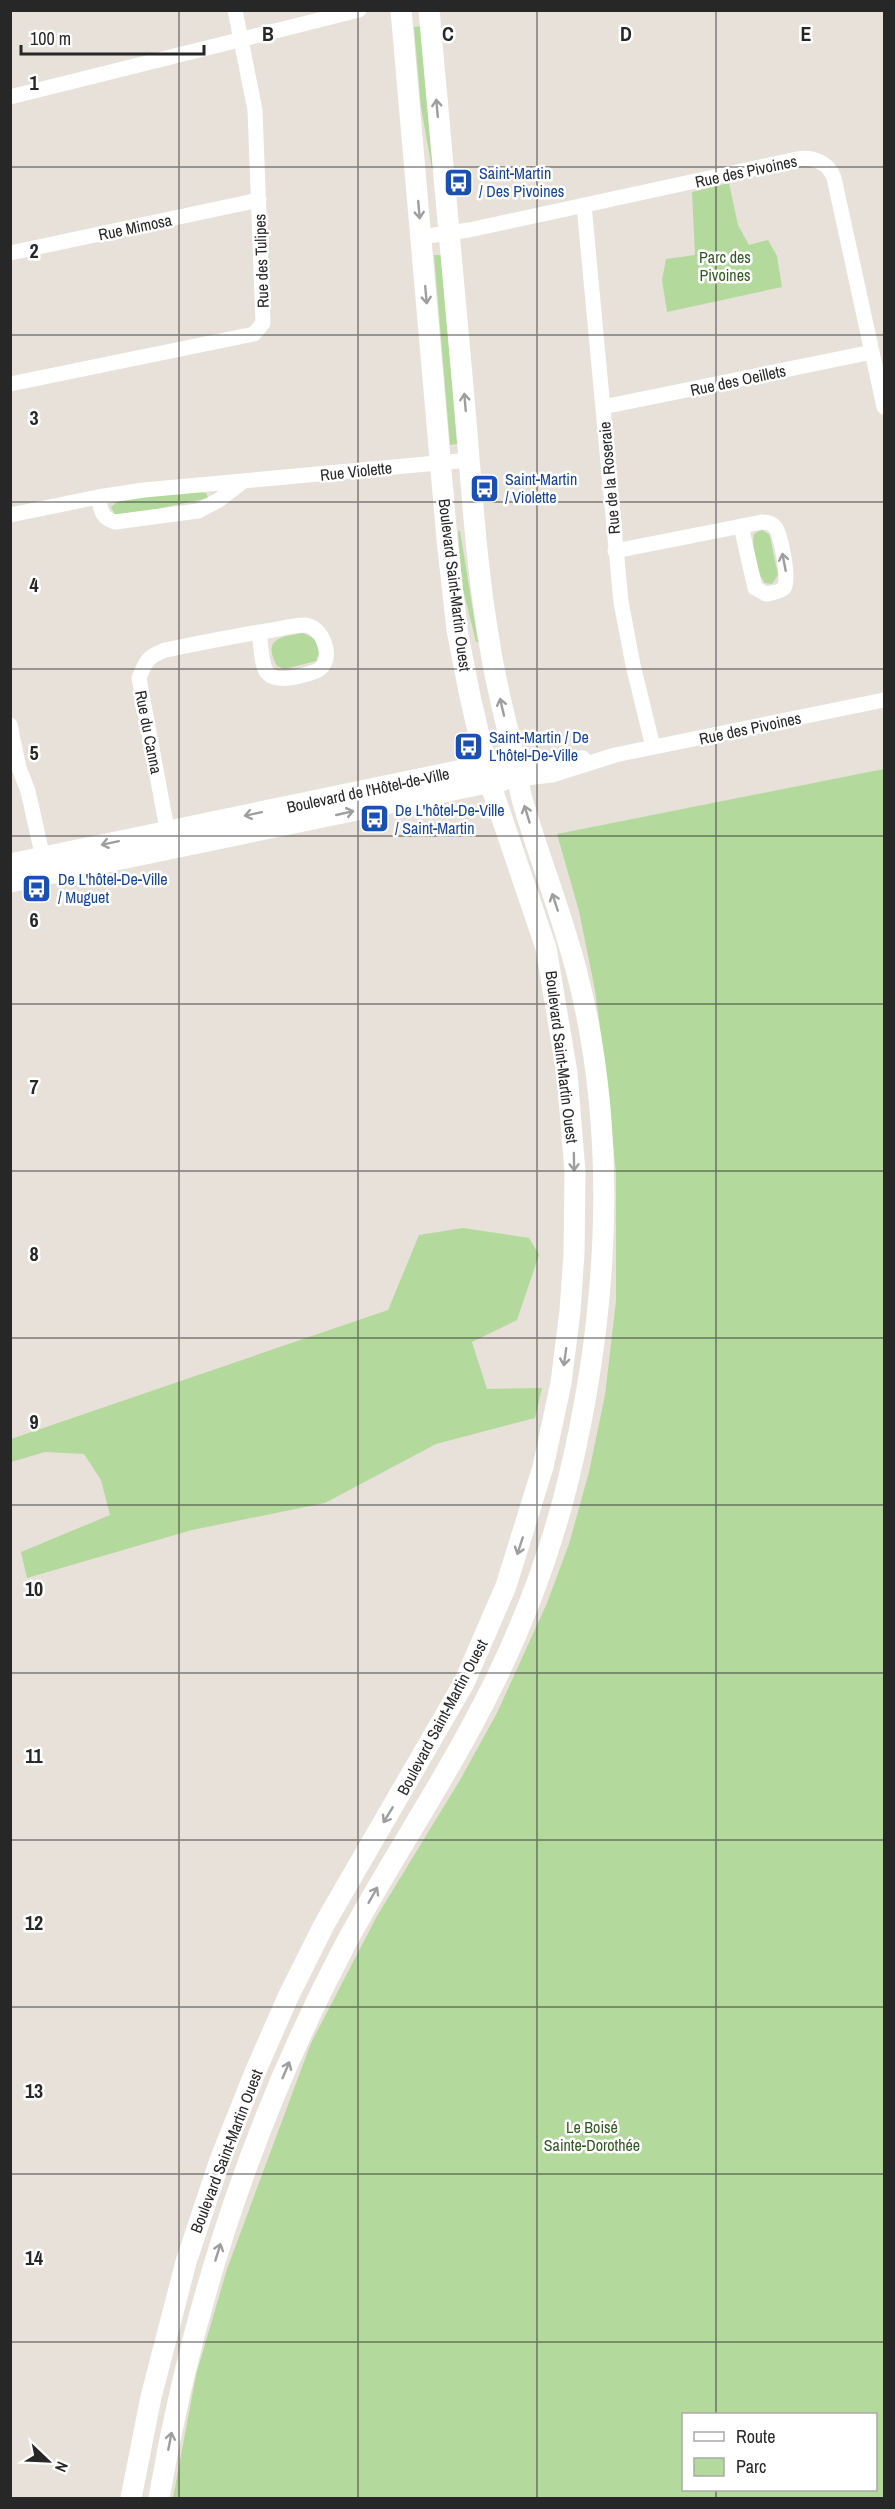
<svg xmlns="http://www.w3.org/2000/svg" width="895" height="2509" viewBox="0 0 895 2509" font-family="'Archivo Narrow',sans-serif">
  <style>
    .green { fill: #b4d99c; fill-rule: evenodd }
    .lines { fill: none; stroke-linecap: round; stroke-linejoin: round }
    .street { stroke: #fff; stroke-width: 15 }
    .secondary { stroke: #fff; stroke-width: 21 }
    .oneway { stroke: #9e9e9e }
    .grid { fill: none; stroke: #272727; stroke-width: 1.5; stroke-opacity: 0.55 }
    .labels { text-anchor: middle; stroke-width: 5; stroke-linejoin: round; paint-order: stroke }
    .street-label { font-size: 16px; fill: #272727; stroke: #fff }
    .transit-label { font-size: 16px; fill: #164399; stroke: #fff; text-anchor: start }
    .park-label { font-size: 16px; fill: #305a21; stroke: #fff }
    .grid-label { font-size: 20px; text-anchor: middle; font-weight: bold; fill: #272727; stroke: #fff; stroke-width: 5; stroke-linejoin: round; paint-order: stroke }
  </style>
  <rect width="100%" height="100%" fill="#e8e1da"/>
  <path class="green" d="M422 26 434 169H432L421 107 414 27Z
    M729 183 738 225 749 245 768 240 777 256 782 287 667 312 662 280 666 259 695 255 692 192Z
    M434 255H441L457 444 450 445Z
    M201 492 206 493 208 498 120 517 115 515 111 507 121 499Z
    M762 530 769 534 770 537 778 575 772 584 765 583C757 574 751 546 754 534Z
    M458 531H460L478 642H476L462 585Z
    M303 633 315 639 319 653 316 661 285 669 277 666C262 638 281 637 303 633Z
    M884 769V2498H173L196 2375 227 2269 311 2043 377 1916 460 1780 497 1713 547 1603 569 1544 589 1472 605 1395 616 1301V1173L605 1064 595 990 579 911 557 834ZM684 2414H876V2490H684Z
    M463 1228 529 1238 539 1255 517 1320 472 1342 487 1389 542 1388 535 1418 436 1444 325 1503 192 1530 27 1578 21 1552 110 1515 101 1480 84 1454 45 1452 11 1462V1439L388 1310 419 1235Z"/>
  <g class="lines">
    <path class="street" d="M10 97 359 10
      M584 205 621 602 633 665 653 747
      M421 237 469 230 797 159C813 156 829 163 834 178L884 407
      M10 253 259 200
      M10 384 254 334 263 323 255 110 235 10
      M603 407 872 352
      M98 497C101 510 101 518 115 522L198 511 219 500 242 482
      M10 515 98 497 144 490 470 460
      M615 551 762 522C767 522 772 523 775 527 781 534 790 581 784 588 780 592 772 593 766 594L755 588 741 526
      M10 725 19 768 28 791 45 867
      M515 764 583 758
      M518 779 552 775 615 755 884 700
      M169 840 139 678C146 661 147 657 165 650 201 643 237 635 273 630 283 628 295 625 305 625 322 626 334 656 321 668 316 673 306 674 300 676 258 686 264 666 259 632"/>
    <path class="secondary" d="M10 864 472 768 499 765
      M10 882 477 785 502 781
      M131 2498 151 2397 186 2262 220 2160 256 2070 288 1997 325 1923 464 1683 506 1586 543 1467 561 1383 570 1311 574 1253 575 1172 567 1073 546 948 490 783 470 696 457 630 447 539 401 10
      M159 2498C192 2306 254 2118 345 1945 384 1872 430 1803 469 1731 513 1651 548 1565 569 1477 608 1314 619 1136 577 973 562 914 539 858 522 799 518 782 515 765 512 748 504 714 495 680 490 646 475 561 471 473 463 387 452 261 440 136 429 10"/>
  </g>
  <defs><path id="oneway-shaft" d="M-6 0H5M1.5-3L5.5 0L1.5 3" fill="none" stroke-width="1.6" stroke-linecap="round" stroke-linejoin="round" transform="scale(1.5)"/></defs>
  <g class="oneway">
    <use href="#oneway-shaft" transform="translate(437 108) rotate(-95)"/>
    <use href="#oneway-shaft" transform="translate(419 210) rotate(85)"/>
    <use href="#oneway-shaft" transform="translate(426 295) rotate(85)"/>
    <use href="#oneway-shaft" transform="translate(465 402) rotate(-95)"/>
    <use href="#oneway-shaft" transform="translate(784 562) rotate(-101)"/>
    <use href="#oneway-shaft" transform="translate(502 707) rotate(-103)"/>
    <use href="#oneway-shaft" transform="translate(345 813) rotate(-13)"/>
    <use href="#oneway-shaft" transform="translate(253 814) rotate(168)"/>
    <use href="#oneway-shaft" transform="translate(527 814) rotate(-107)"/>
    <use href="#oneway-shaft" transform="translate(110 843) rotate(168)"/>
    <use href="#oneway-shaft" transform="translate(555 902) rotate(-108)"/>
    <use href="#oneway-shaft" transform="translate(574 1162) rotate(89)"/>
    <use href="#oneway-shaft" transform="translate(565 1357) rotate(98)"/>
    <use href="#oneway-shaft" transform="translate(520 1546) rotate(108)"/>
    <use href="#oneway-shaft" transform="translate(388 1815) rotate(121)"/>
    <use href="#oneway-shaft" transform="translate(373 1895) rotate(-60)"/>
    <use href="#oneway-shaft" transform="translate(286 2070) rotate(-67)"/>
    <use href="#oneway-shaft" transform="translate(218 2252) rotate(-73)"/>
    <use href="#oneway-shaft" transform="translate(170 2441) rotate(-79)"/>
  </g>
  <path class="grid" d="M179 10V2498M358 10V2498M537 10V2498M716 10V2414M10 167H884M10 335H884M10 502H884M10 669H884M10 836H884M10 1004H884M10 1171H884M10 1338H884M10 1505H884M10 1673H884M10 1840H884M10 2007H884M10 2174H884M10 2342H884M716 2490V2498"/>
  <defs>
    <symbol id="bus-square" viewBox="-11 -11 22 22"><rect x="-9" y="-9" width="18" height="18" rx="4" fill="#1a4fb4" stroke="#fff"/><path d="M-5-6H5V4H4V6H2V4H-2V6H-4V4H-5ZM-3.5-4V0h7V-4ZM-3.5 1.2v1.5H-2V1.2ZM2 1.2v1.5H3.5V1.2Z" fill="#fff"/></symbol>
  </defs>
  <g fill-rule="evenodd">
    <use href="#bus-square" x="442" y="166" width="33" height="33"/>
    <use href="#bus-square" x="468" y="472" width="33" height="33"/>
    <use href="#bus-square" x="452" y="730" width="33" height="33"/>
    <use href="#bus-square" x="358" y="802" width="33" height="33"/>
    <use href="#bus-square" x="20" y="872" width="33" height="33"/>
  </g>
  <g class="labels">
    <g class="street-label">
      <text transform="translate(746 171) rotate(-12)" y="6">Rue des Pivoines</text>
      <text transform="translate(135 227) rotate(-12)" y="6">Rue Mimosa</text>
      <text transform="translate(261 261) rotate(-92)" y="6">Rue des Tulipes</text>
      <text transform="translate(738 380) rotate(-12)" y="6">Rue des Oeillets</text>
      <text transform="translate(356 471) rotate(-6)" y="6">Rue Violette</text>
      <text transform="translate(609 478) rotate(-95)" y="6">Rue de la Roseraie</text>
      <text transform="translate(455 585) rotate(83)" y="6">Boulevard Saint-Martin Ouest</text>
      <text transform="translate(750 728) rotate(-12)" y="6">Rue des Pivoines</text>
      <text transform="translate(149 732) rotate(79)" y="6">Rue du Canna</text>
      <text transform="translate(368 790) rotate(-12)" y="6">Boulevard de l'Hôtel-de-Ville</text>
      <text transform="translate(562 1057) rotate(83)" y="6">Boulevard Saint-Martin Ouest</text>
      <text transform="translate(442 1717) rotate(-62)" y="6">Boulevard Saint-Martin Ouest</text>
      <text transform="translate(226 2151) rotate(-69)" y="6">Boulevard Saint-Martin Ouest</text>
    </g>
    <g class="transit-label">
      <text x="479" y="179">Saint-Martin<tspan x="479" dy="18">/ Des Pivoines</tspan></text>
      <text x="505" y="485">Saint-Martin<tspan x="505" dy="18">/ Violette</tspan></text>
      <text x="489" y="743">Saint-Martin / De<tspan x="489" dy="18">L'hôtel-De-Ville</tspan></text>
      <text x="395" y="816">De L'hôtel-De-Ville<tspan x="395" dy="18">/ Saint-Martin</tspan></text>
      <text x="58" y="885">De L'hôtel-De-Ville<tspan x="58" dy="18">/ Muguet</tspan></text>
    </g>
    <g class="park-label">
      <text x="725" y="263">Parc des<tspan x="725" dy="18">Pivoines</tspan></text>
      <text x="592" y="2133">Le Boisé<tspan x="592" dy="18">Sainte-Dorothée</tspan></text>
    </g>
  </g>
  <g class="grid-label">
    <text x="268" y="41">B</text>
    <text x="448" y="41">C</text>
    <text x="626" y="41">D</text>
    <text x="806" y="41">E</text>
    <text x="34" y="90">1</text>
    <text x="34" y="258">2</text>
    <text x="34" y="425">3</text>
    <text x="34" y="592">4</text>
    <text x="34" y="760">5</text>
    <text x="34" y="927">6</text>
    <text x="34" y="1094">7</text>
    <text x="34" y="1261">8</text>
    <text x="34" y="1429">9</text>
    <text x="34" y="1596">10</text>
    <text x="34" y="1763">11</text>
    <text x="34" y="1930">12</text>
    <text x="34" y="2098">13</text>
    <text x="34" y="2265">14</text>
  </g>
  <rect width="895" height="2509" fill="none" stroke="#272727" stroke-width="24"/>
  <rect x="682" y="2413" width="195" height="78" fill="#ffffff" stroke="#a9a9a9" stroke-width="1.5"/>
  <rect x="694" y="2432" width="30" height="9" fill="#ffffff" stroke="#a9a9a9" stroke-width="1.5"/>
  <text x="736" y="2443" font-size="18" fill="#272727">Route</text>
  <rect x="694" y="2458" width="30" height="18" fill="#b4d99c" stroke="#a9a9a9" stroke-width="1.5"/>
  <text x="736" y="2473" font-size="18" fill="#272727">Parc</text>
  <g transform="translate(48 2461) rotate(113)" stroke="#ffffff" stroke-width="4.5" paint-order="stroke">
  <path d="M0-4.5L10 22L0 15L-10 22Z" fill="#272727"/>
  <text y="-9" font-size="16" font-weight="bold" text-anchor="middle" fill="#272727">N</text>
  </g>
  <path d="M21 45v9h183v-9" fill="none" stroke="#272727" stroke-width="3"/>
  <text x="30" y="45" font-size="18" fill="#272727" stroke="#ffffff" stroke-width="4.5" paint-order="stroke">100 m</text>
</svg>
